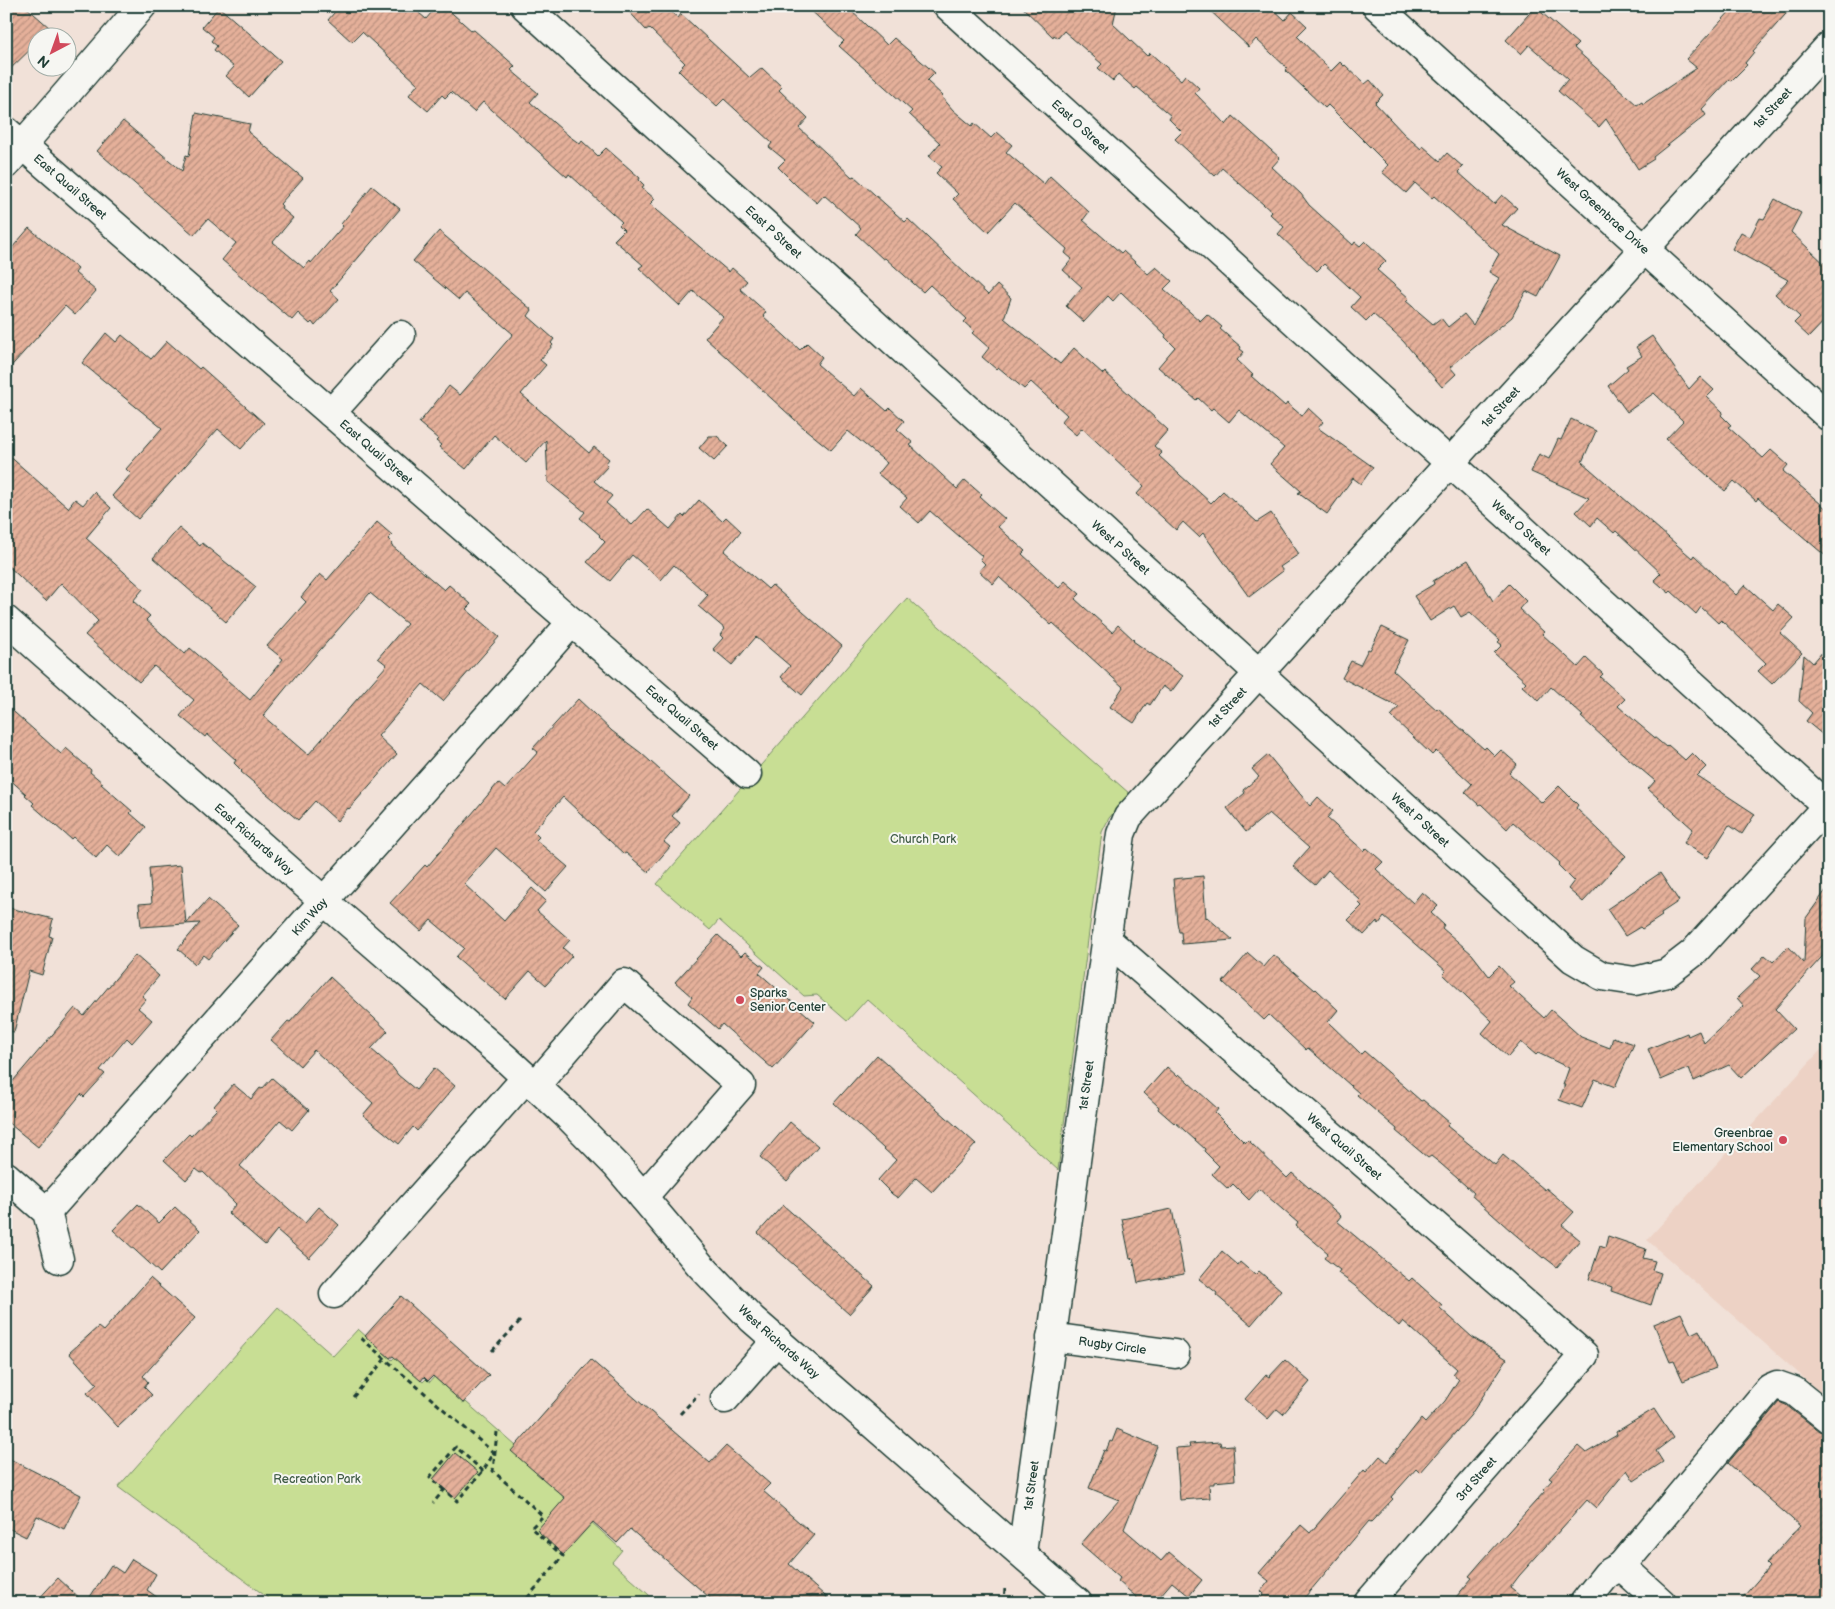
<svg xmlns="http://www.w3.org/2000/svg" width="1835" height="1609" viewBox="0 0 1835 1609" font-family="'Balsamiq Sans',sans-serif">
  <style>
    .built { fill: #edd2c5 }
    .park { fill: #c8de94; stroke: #748e64 }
    .building { fill: url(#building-hatch); stroke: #1f3d34; fill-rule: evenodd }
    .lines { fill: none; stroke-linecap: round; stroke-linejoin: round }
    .minor-casing { stroke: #1f3d34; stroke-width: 31 }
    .path { stroke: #1f3d34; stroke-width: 3; stroke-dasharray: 5 4; stroke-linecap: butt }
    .minor { stroke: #f6f6f2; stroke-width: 28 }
    .poi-dot { fill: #d1495b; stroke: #f6f6f2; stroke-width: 2 }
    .labels { text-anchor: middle; stroke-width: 4; stroke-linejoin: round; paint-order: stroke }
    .street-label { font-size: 12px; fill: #1f3d34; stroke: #f6f6f2 }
    .park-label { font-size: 12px; fill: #415d47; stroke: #f6f6f2 }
    .poi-label { font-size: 12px; fill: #1f3d34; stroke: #f6f6f2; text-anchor: start }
  </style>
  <defs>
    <pattern id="building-hatch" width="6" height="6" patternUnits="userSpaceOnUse" patternTransform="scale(1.25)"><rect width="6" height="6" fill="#e5b09a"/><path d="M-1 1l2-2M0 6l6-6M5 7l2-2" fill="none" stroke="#b9907e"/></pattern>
  </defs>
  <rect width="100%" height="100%" fill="#f1e1d8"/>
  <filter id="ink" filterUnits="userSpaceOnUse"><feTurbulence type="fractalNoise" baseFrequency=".02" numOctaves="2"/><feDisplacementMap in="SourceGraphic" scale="10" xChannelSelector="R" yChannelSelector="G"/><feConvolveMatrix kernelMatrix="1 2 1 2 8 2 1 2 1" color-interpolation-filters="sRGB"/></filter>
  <g filter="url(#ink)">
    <path class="built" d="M1829 1041V1400L1647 1240Z"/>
    <path class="park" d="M907 598 1130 794 1109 818 1102 832 1058 1170 867 999 847 1021 817 995 804 996 719 920 710 930 657 884Z
      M278 1307 333 1356 358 1329 392 1360 402 1349 401 1363 423 1382 426 1379 430 1382 434 1377 464 1404 466 1402 516 1446 513 1451 622 1550 612 1562 658 1603H275L118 1487Z"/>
    <path class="building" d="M16 6H25L50 28 42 38H38V42L6 73V18Z
      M340 6H411L426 19 437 6H444L472 31 474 30 515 66 511 70 538 93 530 102 569 136 580 144 582 141 598 156 606 148 640 178 639 180 644 185 642 188 655 199 650 204 729 272 732 268 747 281 740 289 766 312 763 316 786 337 800 350 807 343 822 357 817 364 854 396 861 388 887 411 890 408 904 421 897 429 913 443 910 445 957 489 965 480 982 495 980 497 1005 519 998 527 1025 551 1022 554 1059 588 1065 581 1080 594 1075 599 1112 632 1118 625 1134 640 1133 641 1183 676 1171 692 1163 686 1150 705 1147 703 1134 723 1110 707 1123 687 1053 623 1051 625 999 577 993 584 979 571 985 564 980 559 982 556 930 511 919 523 900 506 907 498 878 474 887 463 848 431 831 450 805 429 705 338 723 317 693 291 680 306 639 268 643 265 614 240 624 230 619 225 622 222 569 174 567 177 483 102 474 112 451 92 445 98 442 95 428 111 409 95 418 84 362 32 352 42 328 20Z
      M624 6H668L667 8 678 18 681 14 750 78 762 68 782 87 779 90 808 118 799 128 852 177 854 176 905 222 908 219 988 295 997 285 1011 298 1004 318 1060 364 1074 348 1103 374 1105 372 1168 430 1154 446 1162 453 1159 456 1211 503 1223 491 1257 522 1271 513 1299 554 1280 567 1283 571 1249 597 1203 533 1199 537 1183 522 1176 530 1137 494 1144 486 1082 428 1076 435 1061 422 1067 415 1031 382 1024 389 998 367 996 369 982 357 989 348 972 333 974 331 964 322 967 319 930 285 923 292 885 258 883 259 856 234 861 228 824 195 817 203 797 186 778 167 785 160 769 147 772 143 724 99 717 106 684 76 678 70 685 63 649 28 646 30Z
      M806 6H846L887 45 894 38 935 73 927 81 943 96 942 97 953 110 972 126 974 123 991 138 997 132 1012 145 1006 152 1044 184 1050 176 1089 212 1083 220 1121 253 1123 251 1148 274 1156 267 1172 281 1164 289 1200 321 1207 314 1222 327 1220 329 1241 347 1240 349 1244 352 1237 360 1253 375 1251 376 1285 406 1287 403 1302 416 1308 408 1323 422 1318 428 1373 467 1361 484 1353 478 1327 514 1298 493 1301 491 1270 464 1284 448 1239 410 1229 422 1213 408 1211 410 1198 398 1196 400 1158 367 1175 347 1165 337 1166 335 1121 292 1113 301 1108 296 1084 322 1066 306 1082 287 1063 270 1072 259 1065 253 1067 249 1015 203 988 232 953 199 958 194 936 173 942 167 929 156 940 143 909 114 912 111 839 46 844 41Z
      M1021 6H1117L1113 24 1147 56 1150 53 1181 80 1185 75 1199 88 1195 93 1226 125 1233 116 1280 158 1272 167 1301 194 1309 205 1353 245 1355 242 1360 246 1365 241 1386 261 1377 270 1409 298 1406 301 1433 324 1441 318 1448 327 1464 314 1473 325 1499 278 1489 272 1499 254 1434 196 1432 198 1415 183 1406 193 1382 172 1388 165 1328 105 1325 108 1285 70 1287 68 1256 39 1249 47 1205 6H1270L1285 20 1292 12 1307 26 1297 36 1331 71 1340 62 1344 66 1345 65 1365 84 1370 80 1383 95 1375 103 1404 134 1421 149 1423 146 1440 161 1447 153 1463 167 1458 172 1494 204 1502 195 1517 208 1502 225 1560 256 1538 297 1526 291 1512 317 1450 367 1456 374 1442 387 1403 341 1373 314 1366 321 1351 307 1360 297 1324 264 1317 271 1278 234 1284 227 1270 214 1272 212 1222 168 1215 176 1175 139 1182 132 1169 119 1171 116 1137 87 1135 89 1118 74 1113 81 1098 68 1102 64 1064 31 1058 38 1054 35 1053 37Z
      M1735 6H1793L1753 51 1754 52 1745 63 1747 65 1731 81 1729 80 1702 109 1706 115 1653 157 1654 159 1638 169 1606 119 1599 127 1558 91 1568 79 1529 45 1521 54 1506 40 1535 7 1578 44 1574 48 1637 105 1642 102 1643 104 1697 68 1686 59Z
      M219 7 281 61 249 97 226 76 234 67 214 50 217 46 211 41 214 37 202 27Z
      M196 113 250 124 248 132 303 178 280 204 282 206 281 208 293 218 273 242 304 268 310 261 311 263 343 226 341 224 372 186 400 209 330 291 339 299 315 326 312 322 310 324 298 313 292 320 222 260 236 243 208 219 194 235 97 151 123 121 182 171 186 155 189 156Z
      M1775 199 1801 213 1791 232 1829 268V316L1809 337 1794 323 1800 317 1775 294 1788 280 1732 249 1741 232 1750 237 1760 218 1764 219Z
      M29 228 78 269 75 273 96 291 75 315 65 306 6 372V255Z
      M439 231 532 310 528 316 554 339 551 343 553 345 540 360 546 365 521 394 589 453 594 447 609 459 606 463 608 466 594 481 612 496 606 503 632 525 647 509 670 529 682 515 684 517 699 500 722 521 726 517 741 531 724 551 768 589 772 585 842 646 802 695 781 677 790 666 756 637 732 665 713 649 723 638 720 635 725 629 698 606 708 595 674 565 661 580 632 555 610 581 587 562 605 542 599 536 600 535 580 518 585 512 548 482 546 440 526 463 494 435 466 469 439 447 441 445 436 441 438 439 419 423 449 386 460 395 513 334 465 293 459 300 413 261Z
      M106 333 116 342 122 335 151 359 167 341 199 369 201 367 264 423 241 449 218 429 138 519 112 496 131 474 126 469 162 428 82 363Z
      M1652 336 1689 389 1700 377 1714 390 1707 397 1723 412 1721 415 1731 425 1728 427 1763 458 1771 450 1788 465 1783 471 1829 511V559L1758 498 1756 501 1734 481 1725 491 1666 439 1683 421 1654 393 1627 412 1608 386 1628 369 1626 366 1642 356 1636 347Z
      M1571 419 1596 431 1582 462 1692 558 1694 555 1736 595 1745 585 1773 610 1778 604 1794 618 1780 633 1802 653 1772 684 1758 671 1766 663 1721 620 1718 623 1701 607 1696 614 1671 591 1669 593 1654 580 1661 573 1616 531 1614 533 1597 518 1591 526 1576 512 1589 498 1531 472 1539 454 1549 459 1558 439 1561 440Z
      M709 436H717L728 446 714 461 699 448Z
      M6 453 68 508 75 499 83 505 94 492 111 508 86 538 143 589 133 601 150 616 146 620 185 654 190 648 250 700 283 659 267 646 306 602 301 597 320 574 327 580 377 522 392 535 388 539 393 544 391 545 444 590 449 585 471 604 466 609 499 637 443 701 423 684 378 736 397 754 349 809 348 808 337 821 315 801 298 820 241 772 242 771 234 763 236 760 207 734 205 737 180 716 194 700 154 666 139 682 85 635 98 621 61 583 46 601 6 564ZM370 593 407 624 378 658 387 665 308 755 263 716 298 673 299 674Z
      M179 528 200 546 202 543 256 587 226 622 153 558Z
      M1468 560 1493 601 1509 584 1526 601 1519 609 1544 632 1542 634 1578 667 1586 658 1603 674 1600 677 1625 699 1618 706 1635 721 1666 747 1668 745 1685 760 1692 753 1706 767 1697 776 1755 814 1742 834 1729 825 1708 858 1684 843 1693 829 1648 789 1655 781 1603 737 1581 717 1583 716 1551 687 1539 701 1522 686 1526 682 1494 653 1502 645 1498 642 1500 640 1470 612 1461 617 1454 606 1430 621 1414 596 1434 584 1433 581Z
      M1382 627 1409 640 1393 670 1437 710 1438 708 1484 749 1486 747 1495 756 1501 750 1517 764 1509 773 1542 803 1559 786 1578 805 1576 808 1626 856 1583 902 1568 889 1574 881 1558 865 1560 863 1513 822 1507 829 1481 804 1479 805 1465 792 1472 784 1436 751 1432 755 1391 716 1399 707 1342 678 1351 661 1360 665 1368 649 1370 650Z
      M1829 644V740L1806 721 1812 713 1799 701 1804 655 1813 663Z
      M578 699 612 731 641 753 689 796 672 816 680 823 664 842 670 847 648 872 626 853 624 854 563 797 533 831 539 837 536 840 568 867 546 892 496 848 464 884 504 921 532 888 546 901 537 911 570 940 563 948 572 956 546 985 530 971 505 999 456 957 464 948 431 920 421 931 390 903 425 865 427 867 498 783 505 789 538 752 533 748Z
      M6 705 61 754 66 748 91 770 90 772 103 783 101 784 132 811 130 813 146 827 120 857 107 845 96 858 73 837 71 839 32 805 34 803 25 795 26 794 6 776Z
      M1268 755 1310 806 1318 797 1333 811 1327 818 1364 851 1367 848 1383 862 1376 869 1413 903 1422 892 1438 906 1431 913 1444 925 1442 928 1472 954 1489 976 1499 966 1514 982 1509 986 1544 1018 1551 1010 1581 1037 1610 1048 1613 1037 1634 1044 1615 1087 1595 1079 1582 1108 1559 1100 1565 1085H1563L1569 1068 1538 1053 1536 1055 1521 1042 1508 1057 1482 1033 1492 1021 1443 974 1446 971 1384 917 1379 924 1377 921 1364 935 1348 920 1362 906 1358 902 1360 900 1328 870 1315 885 1293 866 1309 848 1269 813 1246 832 1227 808 1245 793 1243 790 1259 777 1252 769Z
      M181 865 186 924 208 899 238 925 208 959 203 955 195 964 178 949 200 923 141 927 139 904 152 903 149 868Z
      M1660 873 1679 901 1661 913 1662 916 1642 929 1640 927 1625 936 1607 909Z
      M1203 876 1206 918 1207 917 1233 940 1182 944 1181 932H1179L1177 922 1173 879Z
      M1829 886V949L1775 1009 1794 1029 1741 1078 1729 1065 1694 1081 1689 1068 1661 1080 1648 1049 1687 1033 1688 1036 1699 1031 1704 1043 1744 1006 1737 998 1760 976 1752 969 1765 955 1773 962 1788 946 1804 963 1806 918Z
      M6 907 53 919 49 936 52 937 42 975 29 971 14 1032 6 1031Z
      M718 935 741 956 745 952 764 967 759 973 815 1022 773 1069 722 1024 718 1029 688 1003 692 997 675 982Z
      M1248 953 1264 967 1274 955 1315 990 1316 989 1338 1010 1328 1022 1361 1054 1364 1051 1421 1101 1423 1100 1450 1123 1447 1126 1495 1165 1503 1155 1545 1190 1546 1188 1574 1212 1562 1225 1580 1240 1557 1267 1544 1257 1543 1258 1511 1231 1472 1196 1474 1193 1441 1164 1431 1156 1428 1158 1396 1131 1397 1129 1357 1095 1359 1093 1308 1048 1306 1050 1269 1015 1264 1020 1223 982Z
      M135 955 159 976 142 996 146 999 138 1008 152 1020 132 1043 127 1038 100 1070 105 1074 84 1097 81 1094 38 1147 6 1121V1076L13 1081 75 1008 84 1016Z
      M330 977 388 1031 371 1049 393 1068 398 1075 416 1090 434 1068 455 1086 417 1131 413 1127 399 1144 363 1115 373 1103 314 1050 300 1066 271 1040 288 1021 290 1022Z
      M877 1055 976 1144 932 1192 916 1178 898 1198 892 1194 878 1180 896 1160 834 1103Z
      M1167 1067 1177 1076 1179 1074 1218 1109 1215 1113 1245 1143 1248 1140 1287 1178 1292 1173 1341 1216 1337 1221 1409 1281 1412 1278 1442 1305 1440 1308 1472 1337 1507 1359 1470 1416 1420 1473 1416 1469 1391 1497 1393 1499 1371 1522 1369 1521 1300 1603H1257L1264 1594 1261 1591 1269 1581 1259 1573 1301 1525 1310 1533 1364 1470 1366 1472 1380 1456 1387 1462 1421 1419 1425 1423 1445 1401 1459 1379 1453 1374 1457 1369 1403 1321 1399 1326 1355 1286 1338 1273 1340 1270 1324 1258 1328 1253 1296 1226 1298 1223 1259 1189 1249 1200 1233 1184 1228 1189 1212 1174 1219 1166 1204 1151 1205 1149 1175 1122 1174 1123 1158 1109 1159 1107 1144 1093Z
      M272 1078 309 1110 292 1130 280 1120 240 1166 305 1223 319 1207 339 1225 309 1258 277 1230 265 1245 228 1213 236 1204 203 1172 201 1173 196 1169 186 1180 164 1160 189 1134 191 1136 217 1109 214 1106 233 1084 251 1099 260 1088 262 1089Z
      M790 1122 818 1146 787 1181 760 1157Z
      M138 1204 159 1223 175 1207 200 1230 160 1273 113 1230Z
      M783 1205 874 1286 849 1314 758 1233Z
      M1172 1209 1184 1274 1138 1283 1133 1258 1130 1259 1122 1219Z
      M1608 1236 1646 1249 1643 1258 1655 1261 1652 1270 1661 1273 1651 1305 1611 1291 1612 1287 1589 1279 1600 1246 1605 1248Z
      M1222 1251 1238 1265 1240 1262 1255 1275 1259 1271 1281 1290 1251 1325 1216 1295 1217 1293 1199 1279Z
      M150 1278 195 1318 143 1376 148 1382 144 1387 152 1395 118 1427 87 1393 97 1384 69 1353 98 1327 103 1331Z
      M401 1296 489 1375 463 1403 433 1376 428 1381 424 1377 421 1381 393 1356 390 1358 365 1336Z
      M1681 1313 1691 1334 1699 1330 1716 1368 1683 1381 1674 1361 1670 1362 1654 1324Z
      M591 1360 710 1463 726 1446 770 1484 763 1491 814 1535 789 1564 833 1603H716L630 1529 617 1543 593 1522 563 1555 537 1530 565 1498 511 1451Z
      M1285 1360 1310 1382 1283 1414 1277 1409 1268 1419 1245 1399 1266 1375 1269 1377Z
      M1779 1402 1786 1405 1819 1431 1829 1434V1603H1738L1769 1567 1766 1564 1800 1526 1728 1463Z
      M1654 1409 1673 1438 1656 1451 1663 1462 1634 1481 1627 1470 1596 1508 1587 1500 1519 1576 1510 1588 1529 1603H1451L1472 1578 1469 1576 1481 1562 1545 1491 1543 1490 1552 1480 1549 1478 1578 1446 1586 1453 1617 1435 1616 1432Z
      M1117 1429 1157 1446 1124 1529 1161 1561 1169 1552 1202 1580 1189 1596 1172 1582 1154 1603H1143L1118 1581 1120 1578 1081 1544 1119 1500 1089 1488 1104 1450 1106 1451 1110 1441 1112 1442Z
      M1220 1442 1221 1446 1233 1445 1235 1480 1214 1482V1484H1209L1210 1498 1180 1500 1176 1448 1190 1447 1189 1444Z
      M455 1453 478 1472 455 1498 433 1479Z
      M6 1457 81 1495 64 1529 37 1516 26 1537 6 1527Z
      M132 1559 156 1574 147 1590 165 1603H86L111 1565 123 1573Z
      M58 1578 85 1603H35Z"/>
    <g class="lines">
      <defs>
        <g id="minor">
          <path id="s1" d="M525 6 1573 959 1602 976 1635 981 1667 973 1693 953 1827 806"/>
          <path id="s2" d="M948 6 1829 808"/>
          <path id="s3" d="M1377 6 1829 417"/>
          <path id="s4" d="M6 131 747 774"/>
          <path d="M6 164 142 6"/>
          <path d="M331 413 401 335"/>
          <path id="s5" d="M6 620 324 901 504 1057 569 1117 617 1166 700 1265 752 1319 1078 1603"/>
          <path id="s6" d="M1106 939 1584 1355 1368 1603"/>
          <path d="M535 1086 624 983 741 1085 643 1197"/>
          <path d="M6 1176 47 1212 59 1259"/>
          <path id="s7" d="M47 1212 572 622"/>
          <path d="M334 1294 526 1078"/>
          <path id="s8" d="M1051 1337 1175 1354"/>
          <path d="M725 1399 777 1340"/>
          <path id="s9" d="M1022 1553 1121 834 1128 817 1829 46"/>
          <path d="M1621 1566 1770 1388 1777 1385 1794 1391 1829 1419"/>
          <path d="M1584 1603 1607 1574 1621 1566 1662 1603"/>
        </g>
      </defs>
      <use href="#minor" class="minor-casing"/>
      <path class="path" d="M361 1338 494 1453 483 1471 457 1501 444 1490 433 1503
        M492 1351 520 1321
        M353 1397 385 1359
        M680 1414 699 1394
        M497 1432 493 1471 543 1516 531 1528 563 1556 523 1603
        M444 1490 430 1477 456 1447 483 1471
        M1004 1603 1005 1587"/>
      <use href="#minor" class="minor"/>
    </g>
  </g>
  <g class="poi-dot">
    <circle cx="740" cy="1000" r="5"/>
    <circle cx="1783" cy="1140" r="5"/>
  </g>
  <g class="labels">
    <g class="street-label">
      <text dy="4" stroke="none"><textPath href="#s9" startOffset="1702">1st Street</textPath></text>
      <text dy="4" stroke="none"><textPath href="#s2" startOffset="179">East O Street</textPath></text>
      <text dy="4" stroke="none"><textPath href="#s4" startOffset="85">East Quail Street</textPath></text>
      <text dy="4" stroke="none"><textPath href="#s3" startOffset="305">West Greenbrae Drive</textPath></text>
      <text dy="4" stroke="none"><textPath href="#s1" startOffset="336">East P Street</textPath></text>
      <text dy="4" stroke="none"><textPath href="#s9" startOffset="1298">1st Street</textPath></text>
      <text dy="4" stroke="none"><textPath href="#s4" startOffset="490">East Quail Street</textPath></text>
      <text dy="4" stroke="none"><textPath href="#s2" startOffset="775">West O Street</textPath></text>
      <text dy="4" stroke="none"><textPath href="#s1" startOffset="805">West P Street</textPath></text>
      <text dy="4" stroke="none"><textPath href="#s9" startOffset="892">1st Street</textPath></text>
      <text dy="4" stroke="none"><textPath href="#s4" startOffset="895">East Quail Street</textPath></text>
      <text dy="4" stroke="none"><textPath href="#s1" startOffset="1210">West P Street</textPath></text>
      <text dy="4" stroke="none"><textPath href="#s5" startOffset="331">East Richards Way</textPath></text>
      <text dy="4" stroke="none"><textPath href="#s7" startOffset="395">Kim Way</textPath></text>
      <text dy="4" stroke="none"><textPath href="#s9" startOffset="472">1st Street</textPath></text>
      <text dy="4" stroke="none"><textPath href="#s6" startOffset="316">West Quail Street</textPath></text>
      <text dy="4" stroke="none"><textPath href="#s5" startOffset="1059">West Richards Way</textPath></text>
      <text dy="4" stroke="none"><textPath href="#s8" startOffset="62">Rugby Circle</textPath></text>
      <text transform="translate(1476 1479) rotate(-49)" y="4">3rd Street</text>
      <text dy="4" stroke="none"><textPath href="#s9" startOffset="68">1st Street</textPath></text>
    </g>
    <g class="park-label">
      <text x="923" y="843">Church Park</text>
      <text x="317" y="1483">Recreation Park</text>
    </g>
    <g class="poi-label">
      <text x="750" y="997">Sparks<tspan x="750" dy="14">Senior Center</tspan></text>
      <text x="1773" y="1137" text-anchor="end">Greenbrae<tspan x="1773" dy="14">Elementary School</tspan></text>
    </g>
  </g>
  <rect width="1835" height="1609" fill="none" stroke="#f6f6f2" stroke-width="25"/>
  <rect x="12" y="12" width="1810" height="1584" fill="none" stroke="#1f3d34" stroke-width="2" filter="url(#ink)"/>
  <g transform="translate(52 52) rotate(221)"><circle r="24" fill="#f6f6f2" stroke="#a0aca6"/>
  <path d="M0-4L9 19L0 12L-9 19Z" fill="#d1495b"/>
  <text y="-8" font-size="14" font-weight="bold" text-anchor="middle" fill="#1f3d34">N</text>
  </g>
</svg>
